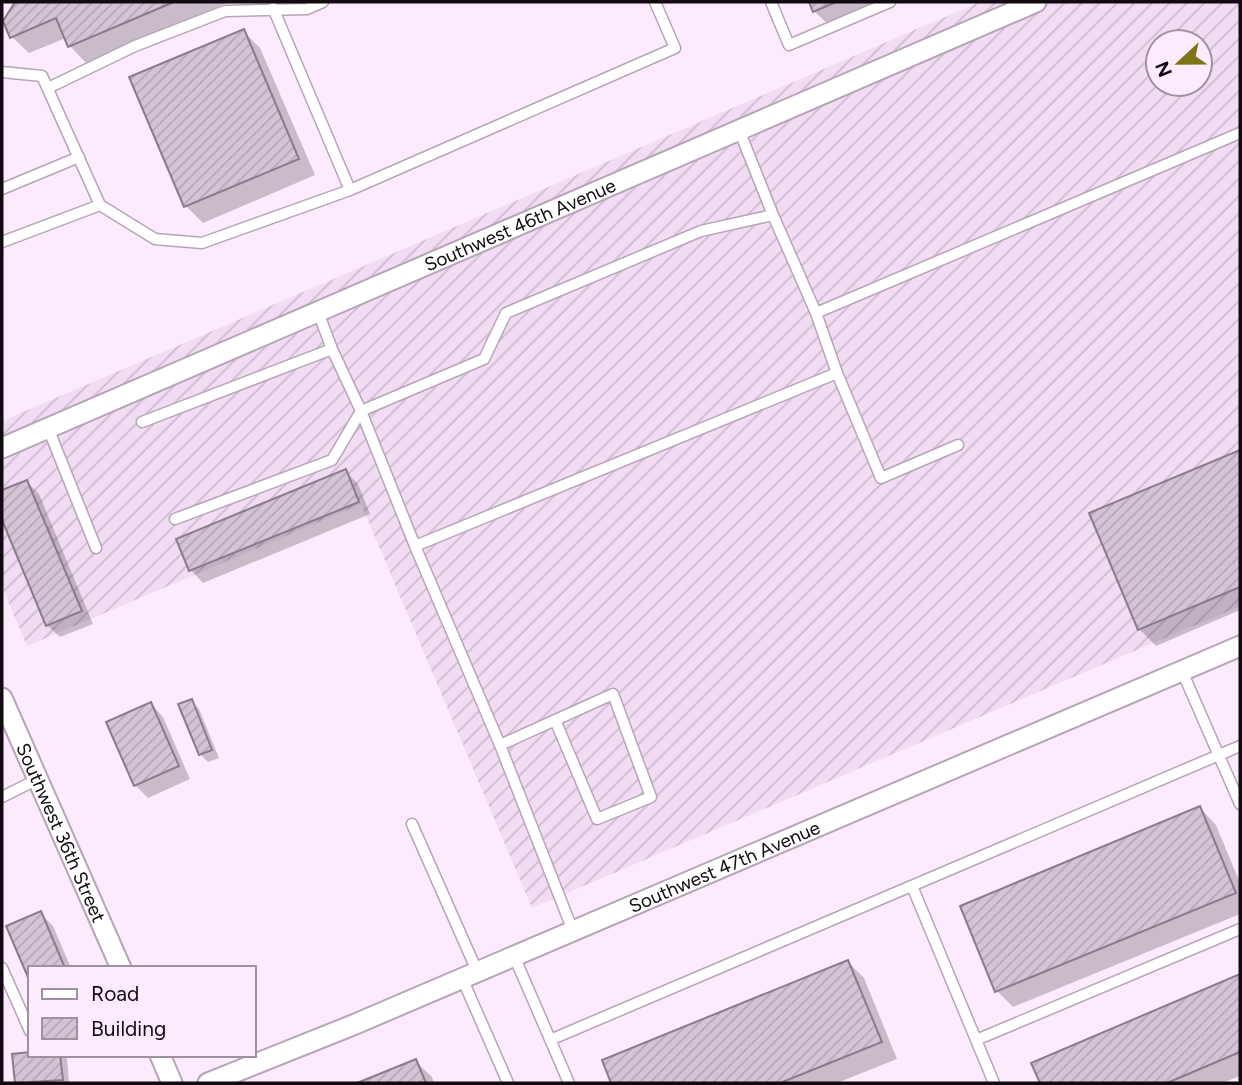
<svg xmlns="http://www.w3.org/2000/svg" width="1242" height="1085" viewBox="0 0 1242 1085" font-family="Figtree,sans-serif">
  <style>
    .industrial { fill: url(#industrial-furrows); fill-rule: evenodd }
    .shadow { fill: #0003 }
    .building { fill: url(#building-hatch); stroke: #8a7b8c; stroke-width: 2 }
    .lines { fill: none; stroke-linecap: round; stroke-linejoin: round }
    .service-casing { stroke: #b6a5b7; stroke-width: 13 }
    .minor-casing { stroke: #b6a5b7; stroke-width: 23 }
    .service { stroke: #fff; stroke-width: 10 }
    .minor { stroke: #fff; stroke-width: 19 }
    .labels { text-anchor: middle; stroke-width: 5; stroke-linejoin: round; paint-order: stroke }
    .street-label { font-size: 19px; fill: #110b11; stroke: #fceafd }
  </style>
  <defs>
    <pattern id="industrial-furrows" width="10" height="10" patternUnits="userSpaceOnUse" patternTransform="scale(1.75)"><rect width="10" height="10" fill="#f2dcf4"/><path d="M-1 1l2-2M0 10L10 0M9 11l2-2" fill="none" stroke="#cebbd0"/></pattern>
    <pattern id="building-hatch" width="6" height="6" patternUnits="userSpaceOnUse" patternTransform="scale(1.75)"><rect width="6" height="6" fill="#d4c3d5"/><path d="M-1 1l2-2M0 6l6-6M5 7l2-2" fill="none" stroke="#b5a6b6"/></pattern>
  </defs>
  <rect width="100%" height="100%" fill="#fceafd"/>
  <path class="industrial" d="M980 2H1240V606L532 908 361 504 27 646 2 587V421ZM1158 42H1200V84H1158Z"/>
  <path class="shadow" d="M17 2H229L86 63 70 46 66 38 29 53 12 37 5 21Z
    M811 2H891L831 27 814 11Z
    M243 31 260 48 315 175 203 223 186 206 131 78Z
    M1240 452V610L1156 646 1139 629 1091 514Z
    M345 471 358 484 370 514 203 583 191 570 179 540Z
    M27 482 39 494 93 624 60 637 47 625 2 515V492Z
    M191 701 199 709 219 758 208 762 200 754Z
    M151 704 163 717 190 779 148 798 135 785Z
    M1200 808 1216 825 1240 883V914L1013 1007 997 991Z
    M40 913 53 926 71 968H30L8 927Z
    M848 962 864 978 897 1059 837 1083H613L604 1061Z
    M1240 976V1076L1222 1083H1041L1033 1064Z
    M14 1055H63L67 1059 69 1083H17Z
    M415 1061 432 1077 434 1083H361Z"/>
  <path class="building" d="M15 2H174L68 47 56 18 10 38 3 21Z
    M809 2H836L813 12Z
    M244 29 299 159 184 207 129 77Z
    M1240 450V587L1138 630 1089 513Z
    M346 469 359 502 189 571 176 539Z
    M27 480 82 611 46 626 2 520V490Z
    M192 699 212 750 199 755 178 704Z
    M151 702 179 766 134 786 106 722Z
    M1200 806 1236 893 995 992 960 906Z
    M41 911 65 968H30V982L6 926Z
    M848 960 882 1042 780 1083H611L602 1060Z
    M1240 974V1052L1167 1083H1040L1031 1063Z
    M30 1052V1055H60L63 1080 15 1083 12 1054Z
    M416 1059 426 1083H357Z"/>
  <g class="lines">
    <defs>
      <path id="service" d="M771 2 789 45 890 2
        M273 8 350 190
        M2 72 42 76 100 205 2 242
        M48 88 135 46 225 11 307 9 323 2
        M739 130 773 215
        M2 189 79 157
        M100 205 155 239 202 243 350 190 675 48 655 2
        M318 312 332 349
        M816 313 1240 133
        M837 373 881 478 958 445
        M142 422 332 349 361 411 415 546 500 745
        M48 428 96 548
        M175 519 332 460 361 411 484 359 506 313 701 231 773 215 816 313 837 373 415 546
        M1182 671 1240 804
        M555 720 597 819 651 797 613 694 500 745 573 931
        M2 797 38 779
        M412 824 477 971
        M912 886 994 1083
        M514 956 569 1083
        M2 968 30 1031
        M462 978 508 1083
        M550 1040 1240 746
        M976 1040 1240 929"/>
      <g id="minor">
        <path id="s1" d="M2 448 1036 2"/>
        <path id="s2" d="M2 698 121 968"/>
        <path d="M160 1055 172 1083"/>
        <path id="s3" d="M208 1083 353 1025 1240 646"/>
      </g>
    </defs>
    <use href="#service" class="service-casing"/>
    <use href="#minor" class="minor-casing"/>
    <use href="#service" class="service"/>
    <use href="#minor" class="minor"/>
  </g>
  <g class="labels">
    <g class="street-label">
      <text dy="7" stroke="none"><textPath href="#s1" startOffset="564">Southwest 46th Avenue</textPath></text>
      <text dy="7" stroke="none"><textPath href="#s2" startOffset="147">Southwest 36th Street</textPath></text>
      <text dy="7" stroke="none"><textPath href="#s3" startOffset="560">Southwest 47th Avenue</textPath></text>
    </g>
  </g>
  <rect width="1242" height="1085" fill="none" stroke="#110b11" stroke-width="7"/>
  <rect x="28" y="966" width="228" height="91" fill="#fceafd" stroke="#9e919f" stroke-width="2"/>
  <rect x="42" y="989" width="35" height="10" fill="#ffffff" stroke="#9e919f" stroke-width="2"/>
  <text x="91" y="1001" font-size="21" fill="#110b11">Road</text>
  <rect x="42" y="1018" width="35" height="21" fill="url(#building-hatch)" stroke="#9e919f" stroke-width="2"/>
  <text x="91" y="1036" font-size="21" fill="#110b11">Building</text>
  <g transform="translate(1179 63) rotate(248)"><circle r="33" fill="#fceafd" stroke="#9e919f" stroke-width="2"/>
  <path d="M0-5L12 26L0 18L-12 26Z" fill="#7d7416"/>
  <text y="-10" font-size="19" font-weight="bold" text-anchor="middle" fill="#110b11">N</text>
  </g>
</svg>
